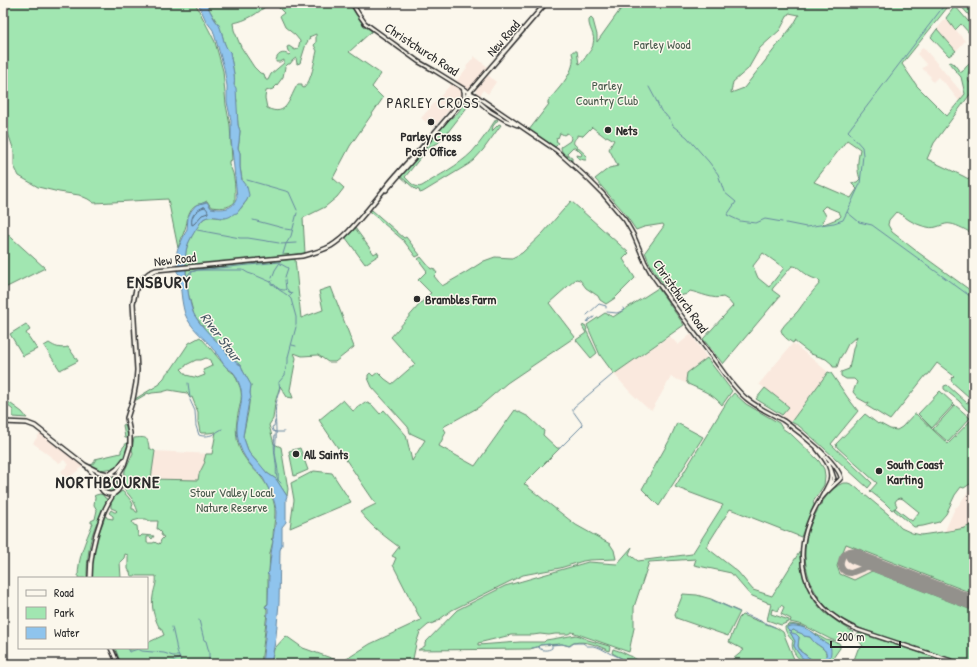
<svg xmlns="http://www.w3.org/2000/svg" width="977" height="667" viewBox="0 0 977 667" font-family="'Patrick Hand',sans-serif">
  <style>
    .built { fill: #fae9de }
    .green { fill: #a1e6b1; stroke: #66886e; fill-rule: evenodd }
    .water { fill: #8fc4ed; stroke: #67879f; fill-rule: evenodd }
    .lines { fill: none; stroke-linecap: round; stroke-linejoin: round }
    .shore { stroke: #536879; stroke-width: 1 }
    .stream { stroke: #67879f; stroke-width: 1 }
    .taxiway { stroke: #93918c; stroke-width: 6 }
    .runway { stroke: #93918c; stroke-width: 15 }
    .secondary-casing { stroke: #2b2b2b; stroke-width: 5.5 }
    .primary-casing { stroke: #2b2b2b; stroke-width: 6 }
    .secondary { stroke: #fbf7ec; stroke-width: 2.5 }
    .primary { stroke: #fbf7ec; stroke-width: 3 }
    .poi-dot { fill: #2b2b2b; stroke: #fbf7ec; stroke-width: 1.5 }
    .labels { text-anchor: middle; stroke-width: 3; stroke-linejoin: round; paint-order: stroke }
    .street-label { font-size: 13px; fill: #2b2b2b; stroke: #fbf7ec }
    .park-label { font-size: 13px; fill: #485a4c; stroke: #fbf7ec }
    .poi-label { font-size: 13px; font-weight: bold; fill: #2b2b2b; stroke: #fbf7ec; text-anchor: start }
    .water-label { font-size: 14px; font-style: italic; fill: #495965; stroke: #fbf7ec }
    .quarter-label { font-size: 15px; letter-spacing: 1px; fill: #2b2b2b; stroke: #fbf7ec }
    .district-label { font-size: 17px; font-weight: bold; letter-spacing: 1px; fill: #2b2b2b; stroke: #fbf7ec }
  </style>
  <rect width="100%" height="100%" fill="#fbf7ec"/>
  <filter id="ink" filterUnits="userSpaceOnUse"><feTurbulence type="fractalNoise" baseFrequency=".025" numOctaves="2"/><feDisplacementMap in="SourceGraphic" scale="8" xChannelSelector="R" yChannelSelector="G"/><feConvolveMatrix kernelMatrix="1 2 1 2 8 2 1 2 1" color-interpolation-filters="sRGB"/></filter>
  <g filter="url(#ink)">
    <path class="built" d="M946 18 965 41 956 51 937 29Z
      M923 47 965 96 959 101 944 82 943 83 938 77 933 82 930 78 931 77 922 68 927 65 917 54Z
      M474 56 489 68 464 94 433 128 421 118 452 83 457 80 466 69 467 68 466 67 471 60 473 59Z
      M488 75 496 82 488 94 483 90 480 96 476 92V89Z
      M691 334 707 358 687 373 686 380 688 384 671 377 652 410 646 407 630 392 614 374 670 336 678 345Z
      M793 343 828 372 791 422 781 417 789 407 759 384Z
      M41 432 85 465 66 480 61 471 69 465 64 460 59 463 33 443Z
      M154 451 211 454 200 481 151 479 155 451Z
      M843 483H848L853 485 888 514 901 528 912 533 921 535 945 531 955 508 958 506 974 483V664H967L872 633 858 627 843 620 835 614 825 606 819 598 809 579 806 567 805 549 807 534 810 526 817 512 831 491 836 487Z"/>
    <path class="green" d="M3 3H195L209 30 215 42 220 60 223 71 226 105 230 125 232 160 229 161V165C236 174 235 192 235 202 228 209 219 208 211 207L207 201C205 202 203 203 201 204 200 204 199 204 198 204 187 208 188 221 185 229 183 235 180 242 178 248L168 199 94 203 88 199 79 195 59 192 38 187 19 176 14 166V151L6 127 5 114 3 112Z
      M206 3H267L268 4C259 13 246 21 233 23L234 30 241 47 254 67 260 73 264 74 266 80H268L271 74 284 63V60L280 62H276C276 54 283 51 289 55L291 53 288 51 287 47 289 46 295 50 298 49 300 41 295 35 285 27 280 16 284 13 276 5 279 3H349L357 16 364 26 372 31 349 52 381 74 372 87 383 98 350 146 333 178 344 188 337 197 325 207 303 218 305 253 252 260 186 266C185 260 185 253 187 247 188 242 200 220 205 218 211 215 217 218 223 218 229 218 229 215 234 213 241 210 242 207 247 200L242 179 240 167V153L238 148 239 142 240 131 238 125 236 104 237 101 234 85C236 77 231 61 230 52 226 49 224 43 223 38 221 25 211 15 206 3ZM316 34V43L314 45 317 51C314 62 312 80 304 88L302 87V84H298C289 97 288 118 267 108L265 98 266 91 273 89 277 85 283 77 285 67 288 64H290L293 60 296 58 297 64 300 63 306 44 310 38 309 37Z
      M626 3H951L902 64 917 86 947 116 965 94 961 77 949 63 951 62 954 64 960 72H962L971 61 974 62C970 69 966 74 969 82L971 83 974 79V89L934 143 927 159 963 176 974 182V234C967 231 958 225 951 224 943 222 937 230 927 227 921 226 914 223 909 220 904 217 902 213 896 212L889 220 888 225 892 232 919 253 974 293V415L966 409 959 401 944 389V386L947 385 967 403 969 402 970 400 969 397 952 382 951 379 954 376 937 363 928 375H926L890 420 867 406 869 402 867 403 858 398 853 392 857 382 854 379H846L841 376V372L849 369 853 349 857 336 848 344 844 352 840 358 837 367H833L832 364 826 359 811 354 794 341 793 343C787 339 783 337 781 330 785 323 792 318 798 311 805 301 812 292 820 283L819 280C815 279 809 277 806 274 801 271 799 266 792 266L773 288 772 290 780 296 723 364 703 339 733 306 728 300 723 297C714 300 700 293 690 291L687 294 676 297 667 292 668 289C658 279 650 266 645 252L664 226 663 224 644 227 636 230 623 211 595 179 609 168 618 166 609 149 614 140 607 136 605 137 592 127 583 136 577 135V137C575 139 573 141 574 144L587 156 586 160H584L578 158 577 155 581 156 582 154 578 150 573 147 567 153 568 155 572 157V161C569 156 561 155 561 147L570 141 571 138 570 135 567 133 564 135 560 133 558 138 557 137 556 139 557 140 556 141 559 143 555 147 529 130 549 104H548V101C558 89 578 70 572 53L573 51H577L579 64C583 62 584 59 587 55 589 52 593 48 593 44 596 35 588 28 589 20L591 18 593 20 597 35V42L620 10ZM789 13 799 15 794 24 744 88 731 93 733 82 748 69 760 48 780 30ZM847 140 860 149C859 155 857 163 858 169 858 173 859 176 860 179L857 182 851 183 857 189 851 198 814 182ZM825 206 839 212 841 216 839 218 824 224 822 222 826 216 824 212 821 210ZM763 253 784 268 769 287 758 278 753 266Z
      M959 3H974V21L960 5Z
      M955 6 974 28 970 34 961 24 955 30 946 18Z
      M937 29 956 51 949 56 931 37Z
      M468 101H472L444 137 438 143 429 147 405 177C410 182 415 189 422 186 439 175 458 166 472 152 481 142 489 130 496 119L498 120 493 126 492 131 499 124 501 125 483 150 474 160 469 164 423 192 420 193 419 190 415 189 400 176 446 123C449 119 453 117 456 114 462 110 459 105 468 101Z
      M571 201 629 253 623 259 635 278 615 298 606 304 600 300 598 296 586 288 580 280 576 279 549 303 575 337 507 383 479 407 443 427 446 432 439 446 475 466 515 410 529 417 544 431 543 435 557 448H560L524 484 527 485 529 488 576 525 610 544 614 550 616 559 589 560 583 561 560 568 523 575 452 610 436 622 428 625 420 632 416 644 412 664H271L274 649 286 636 303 648 342 662 370 644 421 620 393 565 396 558 392 556 399 547C383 535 373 528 360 512L376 504 319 420 343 400 353 411 365 402 372 405 380 414 384 410 406 435 412 461 425 440 410 433 409 429 408 427 372 387 368 378V375L370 373 373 376 378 372 385 379 392 384 415 364 391 337 427 296 431 293 418 280 427 271 418 259 421 257 431 269 433 268 437 273 434 276 442 286 465 273 484 261 495 257 512 258 522 253 543 233Z
      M372 210 404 238 406 237 420 255 416 257 403 240 370 212Z
      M355 228 374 254 377 252 379 255 365 264 346 238Z
      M3 230 45 268 3 289Z
      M295 259 301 318 323 310 319 291 331 287 354 347 335 362H328L318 355 302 356 294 353 296 358 290 390 293 398 287 397 280 386 275 403 273 419 269 425 274 444 281 447 288 489 287 496 276 479 267 473 249 453 243 436 248 412 251 385 243 371 241 365C236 364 234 357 229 356L226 350 209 334 194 315 188 293 186 270Z
      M658 288 684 325 614 374 600 355 587 325 605 313 613 317Z
      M26 324 30 330 26 333 37 349 23 356 10 334Z
      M585 325 587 329 586 330 597 353 591 358 576 340 586 333 582 326Z
      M200 337C210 347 217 357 226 367 229 371 233 372 235 375 237 379 238 383 240 387 244 398 238 409 237 420 235 433 237 448 245 458 249 465 256 471 261 477 263 479 264 482 266 484 271 493 275 502 275 512 275 521 273 529 273 538L271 539 273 541 270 553 269 572 267 574 268 575V604L266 605 265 607 267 609V613L261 664H121L115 648H128L129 650 136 648H147V643L164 635 161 628 159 627C154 617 151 607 153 596 154 588 157 584 156 576H131L130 572 128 569V555L125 554 124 558 120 562 121 578H92V571L94 550 95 542 99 535V532L104 520V517L106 516 107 518 113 519V516L109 513 111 510 114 512H116L117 511 116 510 111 508C110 499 115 496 122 491 127 495 130 499 133 504L132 507V509H134L136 512H138C136 506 134 501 130 496 128 493 125 491 123 488L125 470 133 453 132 449 134 438C145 437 148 436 149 448L155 451 151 479 198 480 199 474 205 462 204 461 206 454H212L216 432 208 433H201L200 432 198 422V412L192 397 190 398 187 393 169 390 162 392 152 393 149 394 148 393 138 399 136 400 135 399 160 384 161 381 164 378C167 373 165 373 171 370L189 343ZM206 358 210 360 212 366 203 370 205 375 197 378 196 377H194L186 375 183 371 181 369 186 366V365L196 360H201ZM140 519H146L150 521H158L157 529H158L162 533 161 534 162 536 164 537 161 540 160 543 159 544 156 543 155 542 153 543H147V537H150L152 539 154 536 142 535 140 537 138 536 137 526 134 525 132 522 133 521Z
      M49 343C55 347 60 349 68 347L78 361 60 370 44 346Z
      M707 358 732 391 722 405C712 393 701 390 688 384L686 380 687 373Z
      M828 372 831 373 848 398 858 411 831 444 872 483 868 488 814 439 799 426 791 422Z
      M765 388 789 407 782 415 756 399Z
      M940 391 954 404 932 428 918 414Z
      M734 393 746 404 779 423 782 428 792 435 819 461 824 469 825 476 824 485 813 502 814 505 804 529 801 537 730 509 706 547 738 572 753 590 772 596 800 551C800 574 808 597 825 613 834 620 844 626 853 632 847 638 841 642 832 640L803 625 790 622 791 619 781 614 784 607 781 605 778 611 772 609 771 614 789 620V622L781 625 767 620 771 604 767 603V602L750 595 731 573 694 565 696 559 649 562 634 607V628L629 652 572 632 568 634H555L549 635 540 634 533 635H511L478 643V645L520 642H544L546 640 576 635 580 636 588 640 609 646 610 647 609 651C600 646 585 640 574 643 573 643 570 645 569 646L562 644 540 645 537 647 530 649 418 650 425 646V643L457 610 505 586 588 562 617 564 632 547 629 554 638 561 692 554 723 505 675 487 728 400Z
      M7 401 22 412 27 418 13 417V410L6 404Z
      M955 405 970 418 948 442 933 429Z
      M865 414 878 424 879 423 890 429 897 430 902 427 914 414H916L948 444 972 419 974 421V483L970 484 964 488 961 487 955 495 946 514 939 522 923 526 914 527 894 510 895 508 892 510 885 503 870 491 877 483 837 447 836 444ZM900 498 903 499 919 512 912 521 895 508 897 506 895 502 897 499Z
      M677 423 703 437 659 506 642 489 669 441Z
      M125 424 129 441 127 451 123 460 115 468 99 470 91 466V464L92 465 95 461V459L121 453V450L128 441V438H125L123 425Z
      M300 448 308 470 294 476 289 451Z
      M314 471 332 473 351 502 290 528 294 500 291 483Z
      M102 483a8 8 0 1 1 16 0a8 8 0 1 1-16 0Z
      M843 483H848L853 485 888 514 901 528 912 533 921 535 949 531 965 528 974 523V594L846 544 837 566 840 574 854 580 872 571 974 611V664H967L872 633C859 628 846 622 834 614 811 595 800 564 807 534 809 528 812 521 815 515 821 503 830 488 843 483Z
      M100 494 103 495 105 498H106L107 500 98 522H97C89 540 87 558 87 578H78C78 557 85 542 93 523H91V521L95 519 97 510 94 505 95 497 94 496 96 495Z
      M683 594 697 595 711 599 740 612 728 636 676 618 675 614Z
      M742 615 777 628 783 632 794 659V661L800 664H727L744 650 729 642 739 618Z
      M790 624 802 626 826 640 839 643 840 645V648L829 664H823L826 662 829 645 820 639 815 634 804 628 797 626H789L790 632 795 641 794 646C798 654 803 659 811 664 801 664 789 651 793 641 789 637 785 632 785 627Z
      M794 630 795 631 803 634 804 636 810 637C811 638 812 640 814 642 817 645 828 650 826 656 824 659 820 660 817 660V661L815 662 809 658 806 655 801 652 798 646 799 637 793 633 792 634 791 632 793 630Z
      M859 633 954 664H859L854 660 858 649 863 646 855 636Z
      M613 649 622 652 630 656H631L643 664H628L625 660 612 653Z"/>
    <path class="water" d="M198 3H206C209 9 212 15 215 20 216 22 218 23 219 25 223 33 223 46 230 52 231 61 236 77 234 85L236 88 238 125 240 131 239 142 238 148 240 153V167L242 181 247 187 249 195 247 200 237 213C233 213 232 216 229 217 222 220 213 214 205 218 202 219 200 223 199 225 195 231 189 240 187 247 183 259 188 306 195 316 203 329 214 338 224 349 226 351 227 354 229 356 234 357 236 364 241 365L243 371 251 385 250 393 251 398 249 401 243 436 249 453 256 461 258 462 267 473 276 479 287 496 286 499V522L282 527V545L280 550 279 603 276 636 271 664H262L268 612V608L265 607 268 604 269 575 267 574 269 572 271 554 273 541 272 539H273C274 530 276 522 276 513 276 500 269 490 263 478 249 464 238 452 237 431 237 427 237 423 238 419 240 409 243 399 241 389 240 386 236 374 233 372 231 370 228 369 226 367 222 363 220 358 217 354H215L216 352C213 350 212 348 210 345 201 335 190 327 185 314 181 301 181 287 179 274L177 272V251L187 229 188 217 191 211 196 205 207 202 211 208C222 210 234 210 237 197L231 139V120L227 102V86L224 68 213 30 206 21Z
      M790 626C799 625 810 629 816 635 818 636 818 638 820 639 823 642 828 643 830 646 831 648 831 650 831 652 831 663 819 667 811 664 803 661 798 653 794 646L795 641 790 632 787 629V627ZM794 630C796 633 802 632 804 636L810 637C811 638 812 640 814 642 817 645 829 650 826 656 824 659 820 660 817 660V661L815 662 800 651 798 646 799 637 796 634 792 633 791 632 793 630Z"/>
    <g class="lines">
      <path class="shore" d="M204 207C206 207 208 210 208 213L202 215 194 224 192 225C190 216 196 210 204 207Z"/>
      <path class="stream" d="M649 87 656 100 661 111 665 114 669 119
        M671 122 673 126 687 137 709 162 718 174 724 192 736 202 727 215 740 221 747 222 756 223 765 219 782 222
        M851 134 848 131 946 3
        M247 180 289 192 297 210
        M847 212 860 184 863 155 862 147 853 137
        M253 220 283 228
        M786 223 806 227 834 223 843 220 847 212 859 222 872 225 974 299
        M285 229 292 230
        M197 230 240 238H248L279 243
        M281 244 296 243
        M283 254 286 244 291 236 297 213
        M279 263 288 268 285 277
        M187 277 190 272 198 270 280 262
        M187 278H189L192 272 198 270H243L248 273 257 276 271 282 272 281
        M272 278 275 270 279 264
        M271 282V284L275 285C277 289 281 290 285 290L286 289 285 280
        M276 287C280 292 287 293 291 299L296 317V325
        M287 289 289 292 292 293 290 296
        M607 312 617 313 624 310 623 308
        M587 315 599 304 606 306V308
        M590 318 587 322 594 317
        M292 345 296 346
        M279 382 285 375 286 367 288 363V357L296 327
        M188 383 190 398
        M277 398 280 388 279 383
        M190 400 195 411 196 426 199 435C204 437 211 436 216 433
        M277 400C274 410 276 421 276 431 277 438 275 445 275 452 276 461 279 471 278 480L281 483
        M275 421 274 426 272 427 273 431 276 432
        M217 432 222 429
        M276 432H284
        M275 435C273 445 275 454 276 464 277 470 275 475 278 480
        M559 449 583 425 573 411V409L574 407 612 375
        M712 600 739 612
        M744 614 775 627
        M199 620 204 640 206 641 209 652V664
        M172 627 176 645C176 649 180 660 182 664
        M538 647C541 651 548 651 552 648V646
        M127 648 129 652 138 649 142 651 164 653 173 656H179
        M532 648 538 647 540 645 549 644 552 645 562 644 570 646 574 643H583L587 646H593L600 648 611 654
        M612 654 625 660 627 664
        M168 664 180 658"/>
      <path class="taxiway" d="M874 564C869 560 863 553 856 551 840 547 834 573 851 573L872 565H877"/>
      <path class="runway" d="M853 556 974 603"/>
      <defs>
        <path id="secondary" d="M352 3 358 13 365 23 419 62 435 71 464 89 490 111 505 120 517 125
          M463 89 464 92V96
          M469 92 475 95 557 151 585 176 603 194 625 220 633 234 645 262 651 273C670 301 690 327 710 354 722 369 732 387 747 399 758 408 772 414 784 421 798 431 838 462 841 478 839 481 837 482 835 484 829 490 822 496 818 503 788 556 801 605 858 630L961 664
          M463 100 471 99 476 100
          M817 449C824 458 833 468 830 480 828 486 824 492 821 498
          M827 491 834 478 829 463"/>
        <path id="primary" d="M386 190 414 158
          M3 422 27 423 35 426 85 465 99 472 108 474
          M88 468 96 477 99 484
          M110 474 117 469 124 460
          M100 484a10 10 0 1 1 20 0a10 10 0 1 1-20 0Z
          M119 479V473L124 465 130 446V433L127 418 133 399 136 383 137 370 133 303 136 289 141 280 149 273 156 270 302 256C313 253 322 251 331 246 344 238 354 226 364 214 382 193 398 170 418 152L546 3
          M90 578C90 557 94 538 101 519 105 508 109 500 116 491
          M111 648 118 664"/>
      </defs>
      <use href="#secondary" class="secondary-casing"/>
      <use href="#primary" class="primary-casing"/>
      <use href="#secondary" class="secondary"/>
      <use href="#primary" class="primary"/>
    </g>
  </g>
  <g class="poi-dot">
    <circle cx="431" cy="122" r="4"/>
    <circle cx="608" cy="130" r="4"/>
    <circle cx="417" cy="299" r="4"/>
    <circle cx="296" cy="454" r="4"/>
    <circle cx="879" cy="471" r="4"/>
  </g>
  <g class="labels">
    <g class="street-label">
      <text transform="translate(503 38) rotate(-49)" y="5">New Road</text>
      <text transform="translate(422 49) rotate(33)" y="5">Christchurch Road</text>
      <text transform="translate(175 259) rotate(-7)" y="5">New Road</text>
      <text transform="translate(681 296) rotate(55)" y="5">Christchurch Road</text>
    </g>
    <g class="park-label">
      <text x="662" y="49">Parley Wood</text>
      <text x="607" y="90">Parley<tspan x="607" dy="15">Country Club</tspan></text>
      <text x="232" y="497">Stour Valley Local<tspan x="232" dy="15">Nature Reserve</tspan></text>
    </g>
    <g class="poi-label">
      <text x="616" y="135">Nets</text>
      <text x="431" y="141" text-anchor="middle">Parley Cross<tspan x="431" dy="15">Post Office</tspan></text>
      <text x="425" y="304">Brambles Farm</text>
      <text x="304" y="459">All Saints</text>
      <text x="887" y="469">South Coast<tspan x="887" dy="15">Karting</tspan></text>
    </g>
    <g class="water-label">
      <text transform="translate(221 337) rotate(53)" y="5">River Stour</text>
    </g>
    <g class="quarter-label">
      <text x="433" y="108">PARLEY CROSS</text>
    </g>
    <g class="district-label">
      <text x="159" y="288">ENSBURY</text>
      <text x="108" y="488">NORTHBOURNE</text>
    </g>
  </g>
  <rect width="977" height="667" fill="none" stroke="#fbf7ec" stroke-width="16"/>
  <rect x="8" y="8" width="961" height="651" fill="none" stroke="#2b2b2b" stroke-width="1.5" filter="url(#ink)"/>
  <rect x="18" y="577" width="130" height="72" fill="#fbf7ec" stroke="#a8a59f"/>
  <rect x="26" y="590" width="20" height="6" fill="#fbf7ec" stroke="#a8a59f"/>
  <text x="54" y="597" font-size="12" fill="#2b2b2b">Road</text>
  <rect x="26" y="607" width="20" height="12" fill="#a1e6b1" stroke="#a8a59f"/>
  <text x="54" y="617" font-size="12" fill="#2b2b2b">Park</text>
  <rect x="26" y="627" width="20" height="12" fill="#8fc4ed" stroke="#a8a59f"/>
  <text x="54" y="637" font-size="12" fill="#2b2b2b">Water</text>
  <path d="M831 641v6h69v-6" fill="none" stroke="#2b2b2b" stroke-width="2"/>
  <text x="837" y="641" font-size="12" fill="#2b2b2b" stroke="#fbf7ec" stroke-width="3" paint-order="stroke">200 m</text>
</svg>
